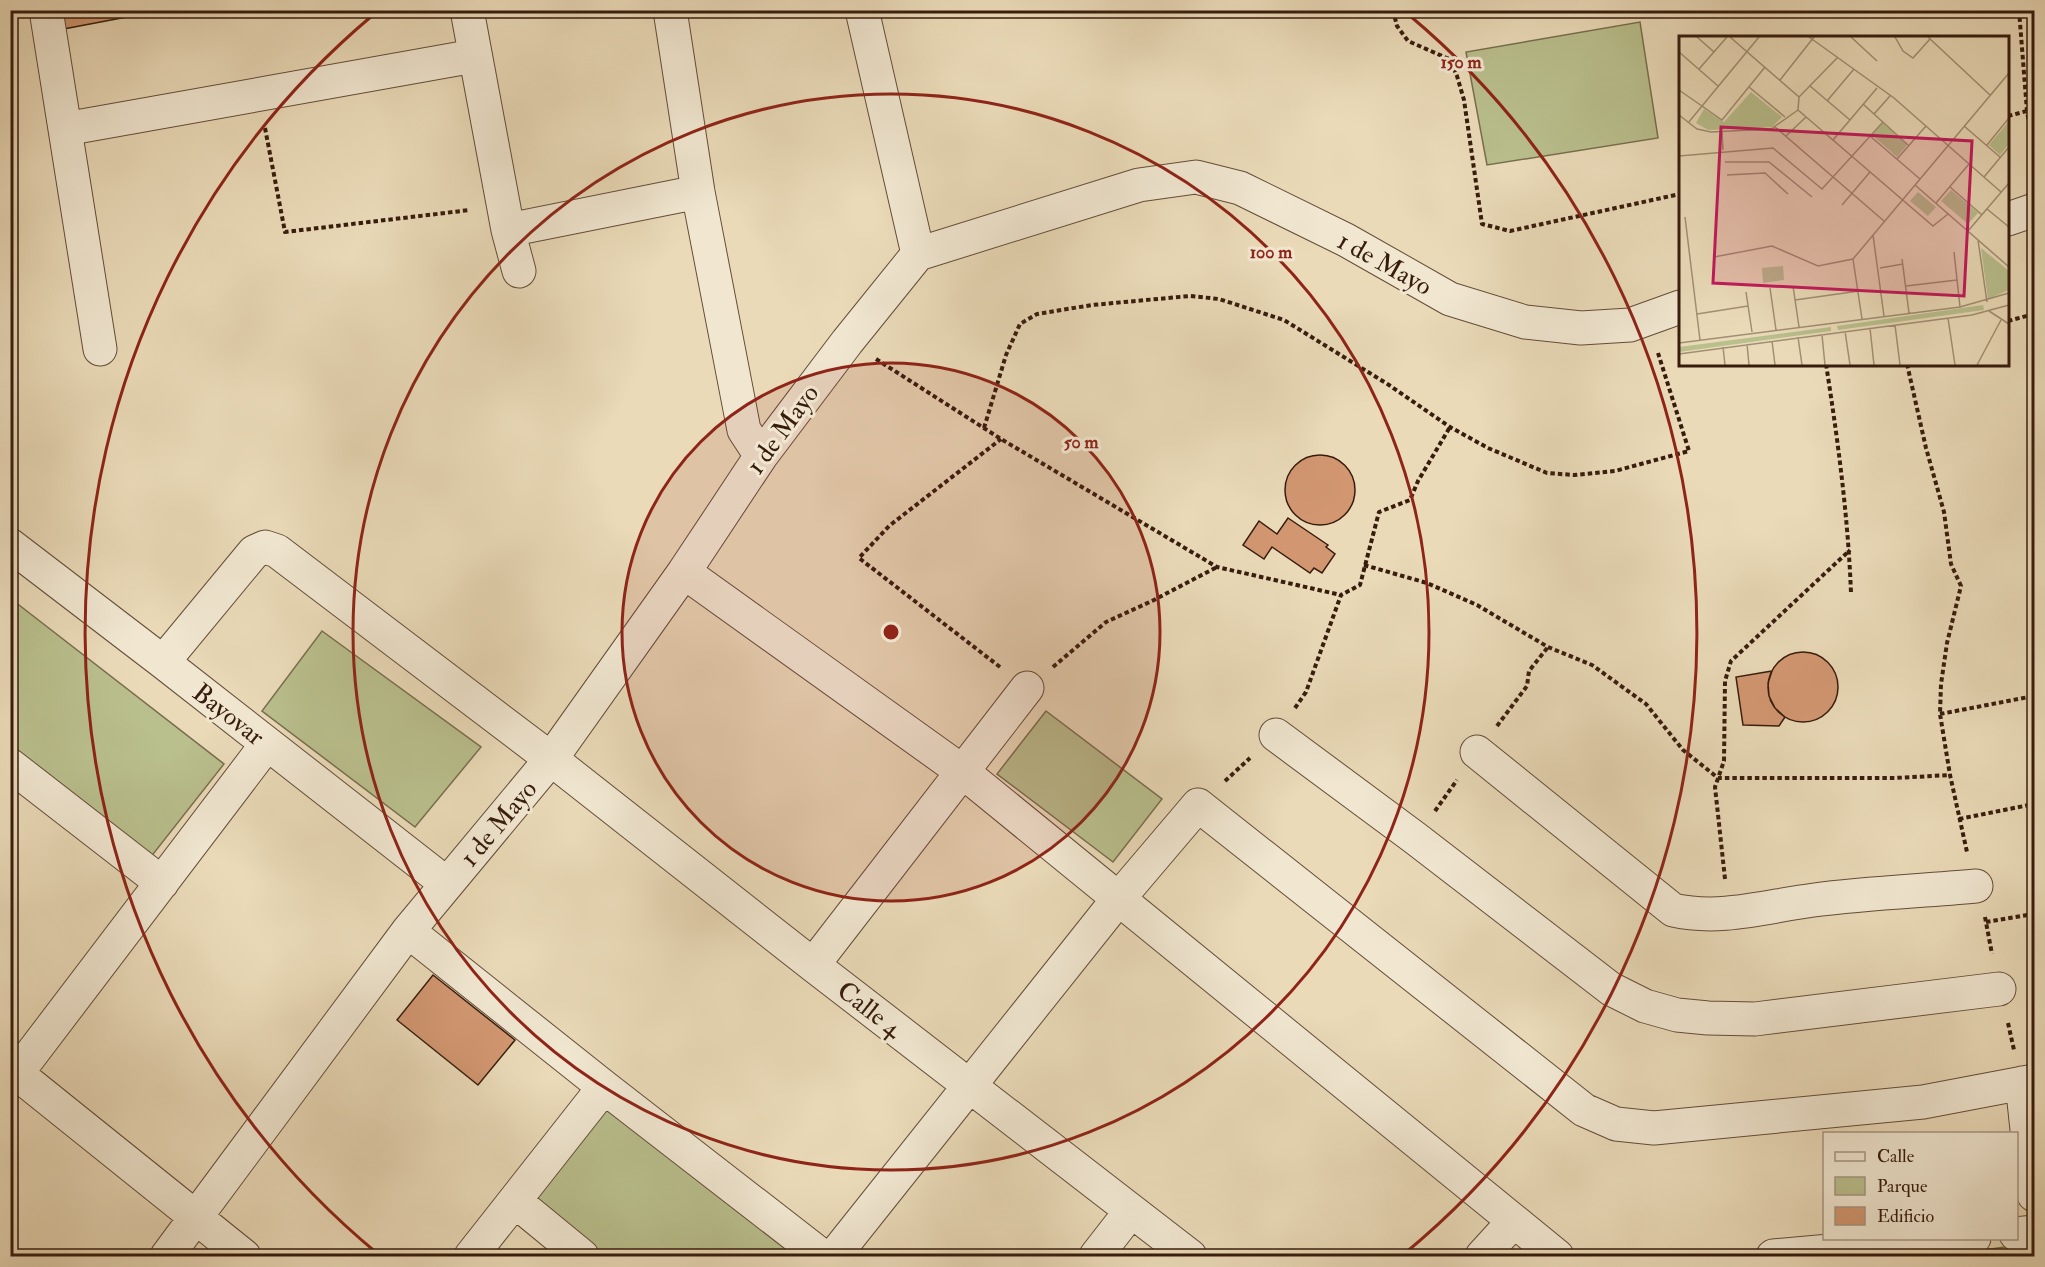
<svg xmlns="http://www.w3.org/2000/svg" width="2045" height="1267" viewBox="0 0 2045 1267" font-family="'IM FELL Double Pica',serif">
  <style>
    .green { fill: #b9bf8d; stroke: #786e4e; stroke-width: 1.5 }
    .building { fill: #d29771; stroke: #371c0e; stroke-width: 1.5 }
    .lines { fill: none; stroke-linecap: round; stroke-linejoin: round }
    .street-casing { stroke: #644c38; stroke-width: 35 }
    .path { stroke: #371c0e; stroke-width: 4; stroke-dasharray: 4.5 3; stroke-linecap: butt }
    .street { stroke: #f1e7d1; stroke-width: 33 }
    .ring { fill: none; stroke: #8f2418; stroke-width: 3 }
    .labels { text-anchor: middle; stroke-width: 6; stroke-linejoin: round; paint-order: stroke }
    .street-label { font-size: 26px; fill: #371c0e; stroke: #f1e7d1 }
    .inset-road { fill: none; stroke: #a28e74; stroke-width: 1.5 }
    .view { fill: #c2185b; fill-opacity: 0.15; stroke: #c2185b; stroke-width: 3 }
    .inset-edge { fill: none; stroke: #371c0e; stroke-width: 3 }
    .centre { fill: #8f2418; stroke: #f1e7d1; stroke-width: 3 }
    .ring-label { font-size: 18px; text-anchor: middle; font-weight: bold; fill: #8f2418; stroke: #f1e7d1; stroke-width: 6; stroke-linejoin: round; paint-order: stroke }
  </style>
  <rect width="100%" height="100%" fill="#eadab8"/>
  <filter id="stains"><feTurbulence type="fractalNoise" baseFrequency=".00333" numOctaves="4"/><feColorMatrix values="0 0 0 0 .2 0 0 0 0 .09 0 0 0 0 .02 0 0 0 .5 -.17"/></filter>
  <radialGradient id="worn" r=".72"><stop offset=".6" stop-color="#630" stop-opacity="0"/><stop offset="1" stop-color="#630" stop-opacity=".3"/></radialGradient>
  <path class="green" d="M1640 22 1658 138 1487 165 1466 52Z
    M10 598 224 764 150 858 11 750Z
    M322 631 481 747 415 827 262 711Z
    M1046 711 1162 799 1113 862 997 774Z
    M606 1104 799 1256H595L530 1204Z
    M2034 1243V1256H1937C1970 1254 2002 1246 2034 1243Z"/>
  <path class="building" d="M55 10H142L143 14 58 30Z
    M1285 490a35 35 0 1 1 70 0a35 35 0 1 1-70 0Z
    M1288 518 1328 545 1326 547 1335 554 1322 573 1314 568 1310 573 1272 547 1264 559 1243 545 1259 521 1277 534Z
    M1768 687a35 35 0 1 1 70 0a35 35 0 1 1-70 0Z
    M1772 671 1768 683 1769 696 1775 708 1785 717 1779 726 1743 725 1736 677Z
    M433 975 515 1040 478 1085 397 1020Z"/>
  <g class="lines">
    <defs>
      <path id="street" d="M46 10 100 349
        M467 10 508 230 519 271
        M670 10 698 192 744 430 761 456
        M862 10 918 254
        M65 129 474 56
        M2008 219 2034 210
        M508 230 698 192
        M10 545 163 662 447 884
        M684 572 963 772 1557 1256
        M163 662 254 552 265 547 277 551 551 759 813 965 1190 1256
        M1276 735 1415 838 1611 989 1645 1006 1677 1015 1708 1018 1755 1019 1999 989
        M1477 752 1673 910C1721 921 1767 906 1814 900 1868 893 1922 891 1976 886
        M10 765 162 883
        M408 931 604 1087 822 1256
        M813 965 1027 688
        M10 1068 244 1256
        M17 1073 267 744
        M2022 1083 2034 1195
        M515 1201 582 1256
        M2016 1234 2034 1232
        M167 1256 408 931 551 759 684 572 761 456 847 342 918 254 1139 185 1196 177 1240 188 1346 240 1450 299 1525 322 1581 328 1630 325 1680 307
        M471 1256 604 1087
        M834 1256 1119 898 1198 805 1584 1110 1616 1124 1654 1128 1923 1102 2034 1081
        M1096 1256 1131 1211
        M1482 1256 1513 1222
        M1773 1256 1974 1238"/>
    </defs>
    <use href="#street" class="street-casing"/>
    <path class="path" d="M1393 10 1397 26 1408 41 1449 59 1457 76 1464 100 1482 224 1510 231 1680 194
      M2019 10 2027 111 2034 152
      M2008 116 2027 111
      M265 128 285 232 470 210
      M2008 321 2034 314
      M876 359 1001 439 1217 567 1341 595
      M1826 364C1838 441 1848 516 1851 593
      M1907 364 1926 448 1944 512 1951 564 1961 586 1947 643 1941 684 1940 714 1950 775 1967 852
      M984 428 1006 355 1020 324 1037 314 1092 305 1190 296 1219 299 1284 320 1389 385 1450 427 1488 448 1547 473 1574 475 1615 471 1689 451 1658 353
      M1364 565 1427 583 1477 605 1548 647 1592 665 1646 704 1683 750 1718 778H1895L1950 775
      M1000 667 859 558 889 526 1001 439
      M1053 667 1106 622 1152 601 1217 567
      M1295 708 1306 692 1341 595 1360 585 1379 512 1410 500 1418 481 1450 427
      M1940 714 2034 696
      M1497 726 1527 686 1529 671 1548 647
      M1225 781 1250 758
      M1435 811 1457 780
      M1959 819 2034 804
      M1725 879 1715 787 1724 761 1725 681 1731 661 1850 550
      M1985 917 1992 954
      M1986 922 2034 914
      M2008 1023 2014 1050"/>
    <use href="#street" class="street"/>
  </g>
  <circle cx="891" cy="632" r="269" fill="#8f2418" fill-opacity=".12"/>
  <g class="ring">
    <circle cx="891" cy="632" r="269"/>
    <circle cx="891" cy="632" r="538"/>
    <path d="M378 1254A806 806 0 0 1 373 15M1409 15A806 806 0 0 1 1404 1254"/>
  </g>
  <g class="labels">
    <g class="street-label">
      <text transform="translate(1385 263) rotate(29)" y="9">1 de Mayo</text>
      <text transform="translate(782 429) rotate(-54)" y="9">1 de Mayo</text>
      <text transform="translate(229 714) rotate(38)" y="9">Bayovar</text>
      <text transform="translate(498 823) rotate(-50)" y="9">1 de Mayo</text>
      <text transform="translate(870 1009) rotate(38)" y="9">Calle 4</text>
    </g>
  </g>
  <g transform="translate(1679 36)">
    <rect width="330" height="330" fill="#eadab8"/>
    <path d="M72 56 103 81 93 91 29 94 17 87 25 73 45 86ZM330 85V108L321 119 310 109ZM204 87 228 109 218 121 193 99ZM272 154 299 177 289 188 262 165ZM239 156 257 171 249 180 231 165ZM302 212 330 235V254L309 263ZM104 230 105 244 84 247 83 232ZM304 269 305 274 159 294 158 290ZM152 291V295L0 316V311Z" fill="#b9bf8d"/>
    <path class="inset-road" d="M18 1 35 16M51 1 120 61M130 1 215 62 322 156M172 1 198 25M216 1 224 15 234 22 251 3M249 1 311 59M0 16 39 50M20 33 48 1M101 44 135 1M131 50 171 84M70 51 106 81M0 54 43 84 86 31M148 65 175 33M184 68 229 109M119 74 254 190 269 178M119 74 120 61 159 21M195 78 211 60M0 79 18 93 32 96 92 93 119 74M9 87 80 1M285 90 321 121M96 91 205 185M43 96 44 114M107 100 127 81M191 100 241 143M154 104 198 52M308 109 330 82M0 120 94 112 143 153 204 86M218 123 247 90M46 126H90L133 161M48 139 86 137 109 158M305 141 330 111M236 149 330 231M271 151 303 179M257 167 290 128M163 169 191 136M308 173 330 191M6 181 21 304M289 195 330 147M194 199 205 280M299 204 308 266M275 216 281 271M35 221 93 210 139 230 174 223 330 37M174 223 183 283M223 223 230 277M201 232 224 228M114 250 120 291M227 250 278 244M91 252 97 294M67 256 73 296M116 264 180 255M310 275 330 288M18 278 69 270M269 282 276 329M216 289 221 329M191 292 195 329M166 295 171 329M143 299 146 329M119 301 123 329M93 305 96 329M0 307 281 271 330 257M68 308 70 329M44 311 46 329M0 318 293 279 330 269M298 329 322 284"/>
    <path class="view" d="M42 91 293 105 285 260 34 247Z"/>
    <rect width="330" height="330" class="inset-edge"/>
  </g>
  <circle cx="891" cy="632" r="9" class="centre"/>
  <g class="ring-label">
    <text x="1461" y="68">150 m</text>
    <text x="1271" y="258">100 m</text>
    <text x="1081" y="448">50 m</text>
  </g>
  <rect width="2045" height="1267" fill="none" stroke="#eadab8" stroke-width="36"/>
  <rect x="12" y="12" width="2021" height="1243" fill="none" stroke="#371c0e" stroke-width="3"/>
  <rect x="18" y="18" width="2009" height="1231" fill="none" stroke="#371c0e" stroke-width="1.5"/>
  <rect x="1823" y="1132" width="195" height="108" fill="#f1e7d1" stroke="#a79683" stroke-width="1.5"/>
  <rect x="1835" y="1152" width="30" height="9" fill="#f1e7d1" stroke="#a79683" stroke-width="1.5"/>
  <text x="1877" y="1162" font-size="18" fill="#371c0e">Calle</text>
  <rect x="1835" y="1177" width="30" height="18" fill="#b9bf8d" stroke="#a79683" stroke-width="1.5"/>
  <text x="1877" y="1192" font-size="18" fill="#371c0e">Parque</text>
  <rect x="1835" y="1207" width="30" height="18" fill="#d29771" stroke="#a79683" stroke-width="1.5"/>
  <text x="1877" y="1222" font-size="18" fill="#371c0e">Edificio</text>
  <rect width="100%" height="100%" filter="url(#stains)"/>
  <rect width="100%" height="100%" fill="url(#worn)"/>
</svg>
